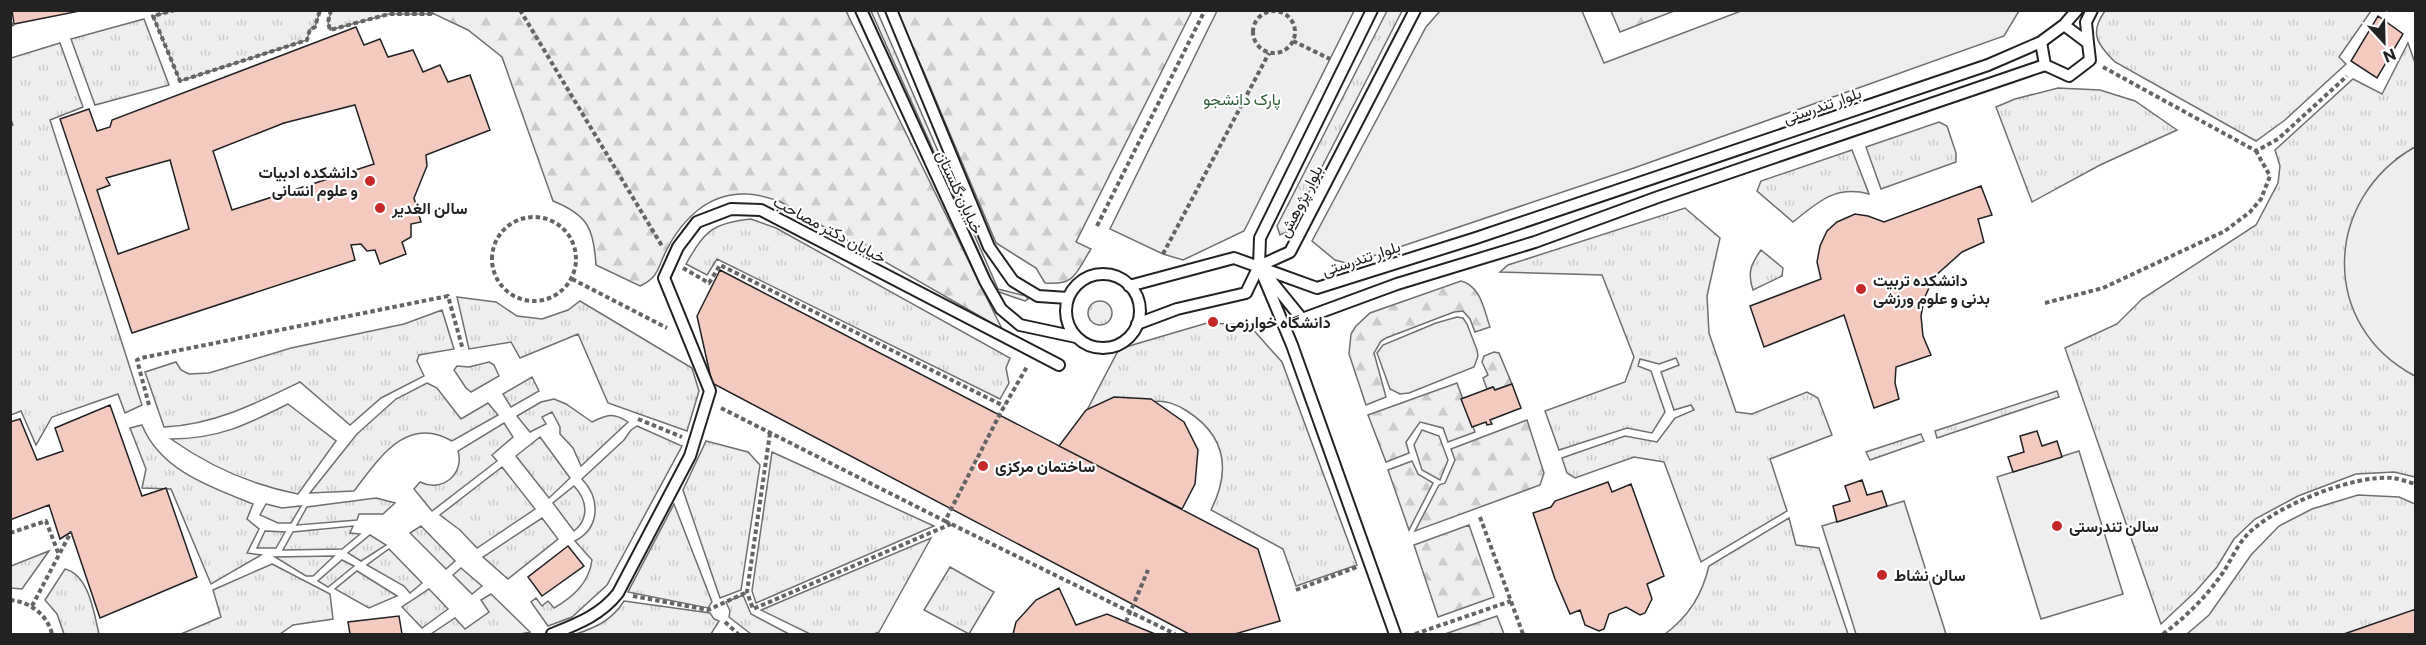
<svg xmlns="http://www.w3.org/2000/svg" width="2426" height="645" viewBox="0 0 2426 645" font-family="Commissioner,Vazirmatn,sans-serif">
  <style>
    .grass { fill: url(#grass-tufts); stroke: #6f6f6f; stroke-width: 1.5 }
    .forest { fill: url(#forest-firs); stroke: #6f6f6f; stroke-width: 1.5 }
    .park { fill: #eee; stroke: #6f6f6f; stroke-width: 1.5 }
    .parking { fill: #ededed; stroke: #6f6f6f; stroke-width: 1.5 }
    .building { fill: #f3c9c0; stroke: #222; stroke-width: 1.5; fill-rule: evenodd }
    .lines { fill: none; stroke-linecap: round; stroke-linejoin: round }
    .service-casing { stroke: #222; stroke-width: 14 }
    .path { stroke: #646464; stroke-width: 4; stroke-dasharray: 4.5 3; stroke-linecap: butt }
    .service { stroke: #fff; stroke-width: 10 }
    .path-bridge { stroke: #646464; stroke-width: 4; stroke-dasharray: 4.5 3; stroke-linecap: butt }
    .poi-dot { fill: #c62828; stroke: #fff; stroke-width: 2 }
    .labels { text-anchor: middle; stroke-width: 4.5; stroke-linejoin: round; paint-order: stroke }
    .park-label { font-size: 16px; fill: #2f5e38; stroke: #fff }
    .street-label { font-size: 16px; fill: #222; stroke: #fff }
    .poi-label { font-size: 16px; font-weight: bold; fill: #222; stroke: #fff; text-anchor: start }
  </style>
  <defs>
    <pattern id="grass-tufts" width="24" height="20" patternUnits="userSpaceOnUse" patternTransform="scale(1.5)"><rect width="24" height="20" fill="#eee"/><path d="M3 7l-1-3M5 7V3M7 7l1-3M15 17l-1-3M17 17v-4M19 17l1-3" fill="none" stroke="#ccc"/></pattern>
    <pattern id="forest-firs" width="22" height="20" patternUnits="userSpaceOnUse" patternTransform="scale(1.5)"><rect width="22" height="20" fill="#eee"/><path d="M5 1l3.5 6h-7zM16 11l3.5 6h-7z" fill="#ccc"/></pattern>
  </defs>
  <rect width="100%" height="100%" fill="#fff"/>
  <path class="grass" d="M175 10H320V11L315 27 310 29 307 40 180 81 153 16Z
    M431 10 434 14H389L330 30 328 22 331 11Z
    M871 11H877L998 289 1026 296 1028 299 1025 301 996 291Z
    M1387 11H1402L1289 231 1280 235 1277 226Z
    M2105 11V10L2371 11 2339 57 2346 64 2285 120 2256 141 2115 62C2097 44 2089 33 2105 11Z
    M144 19 169 85 95 105 71 39Z
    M60 43 83 107 50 120 142 405 125 413 118 394 52 417 36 445 21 411 11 415 10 126 13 125 10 117 11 58Z
    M2408 43 2415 63V147L2396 159 2405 370 2415 376V477L2394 472 2356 474 2298 496 2255 519 2234 539 2217 567 2196 591 2161 624 2065 348 2117 324 2142 299 2256 225 2278 183 2280 166 2275 150 2353 79 2382 94Z
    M2058 88 2100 90 2135 101 2177 130 2100 165 2032 202 1996 107 2015 99Z
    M1939 122 1947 126 1956 153V162L1881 189 1866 147Z
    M1852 150 1869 194C1835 185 1818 202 1793 222L1757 191 1761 181Z
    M1685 208 1720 238 1707 296 1709 333 1736 412 1752 414 1807 392 1818 398 1832 435 1770 459 1787 511 1701 562 1664 462 1634 457 1575 478 1567 473 1562 458 1625 436 1657 442 1675 418 1694 410 1691 405 1674 410 1661 372 1679 365 1676 358 1659 364 1640 359 1638 366 1651 371 1665 412 1652 433 1627 428 1559 450 1545 411 1625 382 1634 357 1602 275 1500 272 1508 265Z
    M751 219 776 228 1010 358 1006 368 1009 383 1000 399 717 259 707 275 686 264C705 231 712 223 751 219Z
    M1761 250 1783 268 1782 276 1753 290C1747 273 1751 264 1761 250Z
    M457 297 496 302 517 316 542 319 568 310 580 301 692 368 699 391 687 431 608 403 578 334 520 358 511 342 469 349Z
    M1088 313a12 12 0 1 1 24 0a12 12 0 1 1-24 0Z
    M442 310 454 349 419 355 417 361 424 376 381 398 350 425 300 382C257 403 213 425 164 427L145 372 176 362 181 370 189 374 209 373 291 348 404 324Z
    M1207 323 1249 325 1282 362 1357 565 1296 586 1283 549 1211 510C1231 470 1226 436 1187 411 1178 405 1164 399 1153 402 1144 403 1135 409 1127 413 1109 421 1091 429 1073 437L1119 349Z
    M489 362 494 365 499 376 471 392 466 388 454 370 457 366 469 367Z
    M532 377 539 391 511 407 503 394Z
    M427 383 437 388 461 419 488 403 498 415 452 441C406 414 378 460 354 491L310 493 357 434 396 399Z
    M2057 391 2059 397 1937 438 1935 431Z
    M554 399 566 404 592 422C607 415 613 412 628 422L581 466 573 448 560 434V427L552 412 542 417 546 424 530 432 517 416 541 402Z
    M288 404 336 441 298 494C252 485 209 466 171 439 218 439 246 425 288 404Z
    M504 423 513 437 492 455 497 461 432 511 414 489 420 482C442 493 465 474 458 451Z
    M142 425C160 470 210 487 253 504L247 519 259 529 247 553 261 555 211 584 171 489 142 488 146 469 130 428Z
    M637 426 682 446 607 585 572 617 548 626 531 602 536 598 542 606 548 601 554 608C573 597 589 583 592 560L575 541C600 528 601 499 582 479L624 440 631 430Z
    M1921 434 1924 441 1870 460 1866 452Z
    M540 437 570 478 549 498 516 456Z
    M706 441 748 452 760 465 741 590 720 598 683 490Z
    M772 452 934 526 756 603 752 591Z
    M502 467 535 509 477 548 460 530 440 515Z
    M574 486C587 500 590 518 574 531L553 503Z
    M2358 495 2399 497 2415 504V634H2187L2209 615 2251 555 2279 526 2312 509Z
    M376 498 395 503 383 514H359L357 520 297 525 307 507Z
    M266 504 282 508 301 506 291 523H278L260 515Z
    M674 504 712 602 708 608 628 592Z
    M542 518 558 539 508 579 483 557Z
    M1789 518 1796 545 1819 548 1848 634H1665C1689 616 1702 595 1709 566Z
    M353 526 350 533 360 534 342 549 283 550 293 532Z
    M421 526 455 561 446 569 410 533Z
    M265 531 285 532 276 548H257Z
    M370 535 386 545 361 561 348 553Z
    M931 538 879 632 874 634H810L761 610Z
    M389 549 422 583 410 593 404 586 367 565Z
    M49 551 22 589 11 588V566Z
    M334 556 313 576H306L275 557Z
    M342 560 354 566 328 587 318 581Z
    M272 564 330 594 333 619 293 625 280 634H181L221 617 213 590Z
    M950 567 994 592 969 634 924 610Z
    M461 568 482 586 472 594 453 575Z
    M65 569C89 575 94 613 99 634H64L57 614 45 600Z
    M357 571 397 596 369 608 335 589Z
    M429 589 448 609 422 628 402 607Z
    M491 594 530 632 521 634H431L455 618 465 629 489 612 481 600Z
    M743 595 751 614 789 634H751L729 617 730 611 726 602Z
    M624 601 710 613 714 619 719 621 711 634H576C597 627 612 620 624 601Z"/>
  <path class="forest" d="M431 11H846L1002 329 779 201C769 198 758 194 747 194 709 192 682 219 666 251 657 269 659 277 640 286L596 265C594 229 588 215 553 201L502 57 468 30 434 14Z
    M895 11H1192L1076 242 1091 249C1076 272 1076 286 1045 283L1036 268 996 243 923 70Z
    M1611 11H1674L1620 32Z
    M1461 281C1481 286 1484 310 1490 327L1475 332 1470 319 1463 311 1454 312 1386 338 1381 341 1374 353 1386 397 1366 405 1349 354 1351 334 1356 326 1370 313Z
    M1494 352 1499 353 1512 384 1495 390 1493 387 1487 389 1483 378 1488 375 1482 362 1484 356Z
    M1457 383 1475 432 1448 442 1443 428 1420 422 1406 442 1409 453 1386 462 1368 415Z
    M1527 420 1544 473 1540 485 1415 531 1439 485 1445 483 1455 460 1451 449Z
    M1422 430 1439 436 1448 460 1440 480 1422 470 1414 445Z
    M1412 461 1418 474 1433 483 1409 530 1388 470Z
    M1469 525 1494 597 1438 617 1414 545Z
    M1497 616 1504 634H1445Z"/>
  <path class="park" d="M1217 11H1354L1244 231 1183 260 1163 254 1110 229Z
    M2415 147V376C2319 326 2323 199 2415 147Z
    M2079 451 2123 594 2041 619 1997 477Z
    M1904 501 1946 634H1856L1822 526Z"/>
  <path class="parking" d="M1440 11H1582L1604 63 1741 11H2019L2004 36 1634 168 1358 261 1346 263 1335 260 1312 241 1426 27Z
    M1457 317 1463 318 1467 324 1477 350 1478 356 1474 367 1409 393 1400 394 1390 389 1377 353 1383 345 1436 323Z"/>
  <path class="building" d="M12 10H80V11L14 24Z
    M2378 16 2403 34 2377 78 2351 61Z
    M356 27 364 45 380 39 388 57 413 50 423 72 440 65 448 82 470 75 490 130 426 155 427 166 414 198 421 222 411 224V237L402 242 406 254 380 264 375 250 367 251 361 244 351 245 355 260 132 333 60 119 89 109 97 131 110 127 112 120ZM355 105 374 164 232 210 213 151 284 123ZM170 160 189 229 118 254 97 190 110 185 106 178Z
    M1981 186 1992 215 1978 219 1984 242 1962 252 1934 277 1924 299 1921 316 1923 336 1931 355 1896 367 1895 383 1899 399 1874 408 1844 315 1764 347 1750 306 1821 279 1817 262 1820 246 1827 231 1837 222 1855 214 1868 216 1884 222Z
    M720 270 1258 549 1280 621 1235 634H1189L712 383 697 316Z
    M1512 384 1521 408 1490 420 1492 424 1487 425 1486 422 1472 427 1461 399 1493 387 1495 390Z
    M1114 397 1151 399 1184 422 1198 450 1195 484 1182 509 1059 446 1086 410Z
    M110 405 142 496 166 488 197 577 100 618 71 532 60 539 49 505 10 520V422L20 419 37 460 63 451 55 428Z
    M2037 431 2042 446 2057 441 2062 457 2013 472 2008 457 2024 452 2020 436Z
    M1862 480 1867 495 1882 491 1887 506 1837 522 1833 506 1850 501 1845 486Z
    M1608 482 1612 492 1631 484 1664 576 1647 584 1652 599 1645 613 1640 615 1626 607 1609 614 1604 629 1599 631 1585 625 1580 610 1570 614 1555 579 1533 513 1551 507 1555 501Z
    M568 546 584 566 542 596 528 577Z
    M1059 588 1076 625 1107 614 1155 634H1013L1016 622 1036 600Z
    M2416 609V634H2344Z
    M399 616 402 634H350L348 622Z"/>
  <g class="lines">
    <defs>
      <path id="service" d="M861 10 985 281 1001 309 1020 325 1076 337
        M891 10 989 247 1013 281 1038 296 1068 298
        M2064 25 2088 43 2090 60 2069 76 2045 65 2041 42Z
        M2064 25 2077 10
        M2088 43 2086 22 2092 10
        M1259 266 1302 319 1397 284 1535 242 1658 197 2045 65
        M1259 266 1290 252 1415 10
        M1066 311a37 37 0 1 1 74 0a37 37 0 1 1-74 0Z
        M1264 278 1292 345 1395 634
        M1129 286 1234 258 1317 288 1476 238 1988 65 2041 42
        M1137 324 1177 309 1246 293 1259 266 1260 238 1372 10
        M552 634C577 624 601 615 618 593L690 456 710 391 664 278 678 247 697 222 731 209 761 210 1059 365"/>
    </defs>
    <use href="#service" class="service-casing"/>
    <path class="path" d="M175 10 153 16 180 81 307 40 310 29 315 27 320 10
      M331 10 328 22 330 30 389 14H434
      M520 10 662 246
      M1253 32a21 21 0 1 1 42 0a21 21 0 1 1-42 0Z
      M10 25 14 24
      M1293 41 1330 59
      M2103 67 2256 151 2278 139 2347 76
      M492 259a42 42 0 1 1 84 0a42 42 0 1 1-84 0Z
      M1097 226 1205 10
      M1163 254 1269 53
      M683 268 709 283 720 265 1004 406
      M572 279 667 328
      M2045 303 2103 288 2225 231 2250 212 2261 199 2270 176 2256 151
      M149 405 137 360 141 358 448 296 463 350
      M721 408 945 521 1001 412 1028 365
      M638 419 682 437
      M770 433 747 592 753 609 951 524
      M1480 517 1523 634
      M945 521 1175 634
      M10 533 46 521 59 555
      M1296 590 1357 567
      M633 596 708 610 747 592
      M10 600C30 602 47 614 52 634
      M32 606 71 532
      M725 622 738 634
      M1415 634 1511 601
      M2163 634C2186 617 2208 595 2224 571 2231 560 2237 546 2246 536 2272 507 2354 474 2393 478 2400 479 2408 482 2416 484"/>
    <use href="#service" class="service"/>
    <path class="path-bridge" d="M1126 622 1148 570"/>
  </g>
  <g class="poi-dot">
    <circle cx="370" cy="181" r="6"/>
    <circle cx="380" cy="208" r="6"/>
    <circle cx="1861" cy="289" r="6"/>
    <circle cx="1213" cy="322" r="6"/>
    <circle cx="983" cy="466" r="6"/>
    <circle cx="2057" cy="526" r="6"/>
    <circle cx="1882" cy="575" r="6"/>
  </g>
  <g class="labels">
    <g class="park-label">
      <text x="1242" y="105">پارک دانشجو</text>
    </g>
    <g class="street-label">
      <text transform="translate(1822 105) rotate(-19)" y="6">بلوار تندرستی</text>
      <text transform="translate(960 192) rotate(65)" y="6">خیابان گلستان</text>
      <text transform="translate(1300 201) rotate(-63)" y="6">بلوار پژوهش</text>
      <text transform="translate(830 229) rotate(28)" y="6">خیابان دکتر مصاحب</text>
      <text transform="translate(1361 258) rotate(-18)" y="6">بلوار تندرستی</text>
    </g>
    <g class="poi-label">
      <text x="358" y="178" text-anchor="end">دانشکده ادبیات<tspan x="358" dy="18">و علوم انسانی</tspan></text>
      <text x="392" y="214">سالن الغدیر</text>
      <text x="1873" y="286">دانشکده تربیت<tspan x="1873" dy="18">بدنی و علوم ورزشی</tspan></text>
      <text x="1225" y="328">دانشگاه خوارزمی</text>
      <text x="995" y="472">ساختمان مرکزی</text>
      <text x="2069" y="532">سالن تندرستی</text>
      <text x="1894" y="581">سالن نشاط</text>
    </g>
  </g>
  <rect width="2426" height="645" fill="none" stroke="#222222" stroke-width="24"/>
  <g transform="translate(2384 42) rotate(158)" stroke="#ffffff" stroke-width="4.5" paint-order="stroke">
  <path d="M0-4.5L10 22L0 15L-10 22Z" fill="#222222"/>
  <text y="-9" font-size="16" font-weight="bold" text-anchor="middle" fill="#222222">N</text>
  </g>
</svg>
